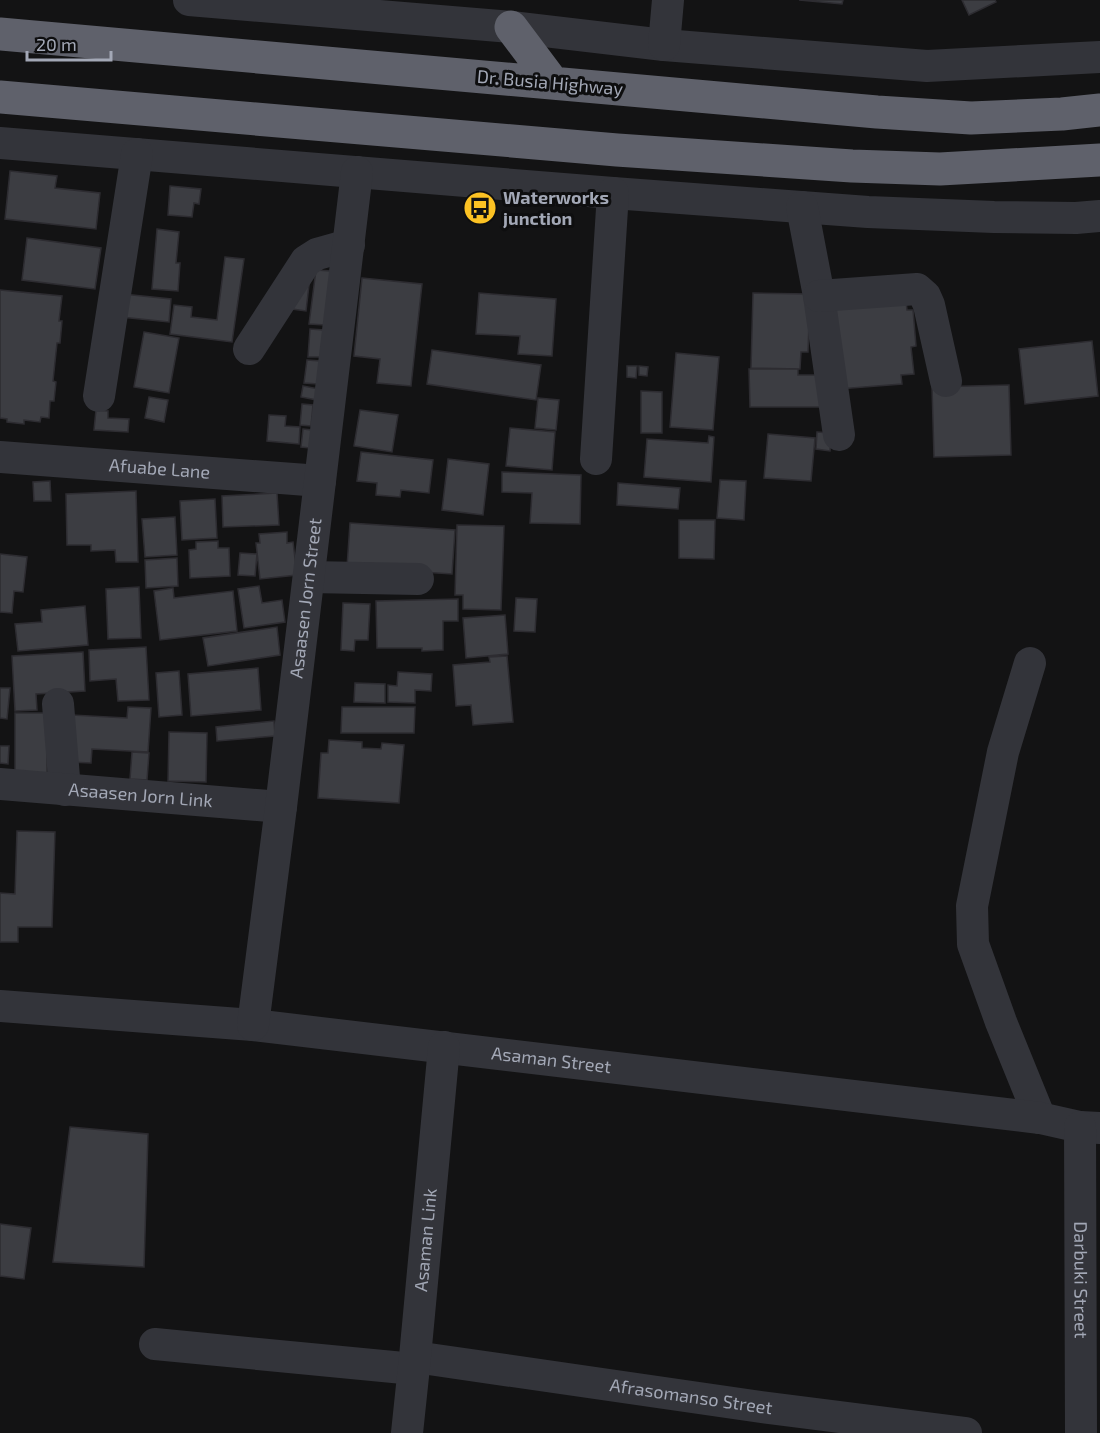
<svg xmlns="http://www.w3.org/2000/svg" width="1100" height="1433" viewBox="0 0 1100 1433" font-family="'Exo 2',sans-serif">
  <style>
    .building { fill: #3c3d42; stroke: #2d2c31; stroke-width: 1.5 }
    .lines { fill: none; stroke-linecap: round; stroke-linejoin: round }
    .minor { stroke: #33343a; stroke-width: 32 }
    .highway { stroke: #5f616b; stroke-width: 33 }
    .labels { text-anchor: middle; stroke-width: 6; stroke-linejoin: round; paint-order: stroke }
    .street-label { font-size: 18px; fill: #a3a8b6; stroke: #0e0e0f }
    .poi-label { font-size: 18px; font-weight: bold; fill: #a3a8b6; stroke: #0e0e0f; text-anchor: start }
  </style>
  <rect width="100%" height="100%" fill="#131314"/>
  <path class="building" d="M799 0H843L842 4Z
    M962 0H995L996 2 969 15Z
    M10 171 57 176 55 188 100 193 96 229 5 219Z
    M170 186 201 189 199 204 194 203 192 217 168 215Z
    M157 229 179 232 176 263H180L178 291 152 289Z
    M27 238 101 248 95 289 22 280Z
    M225 257 244 259 232 342 170 334 174 305 192 307 191 317 217 320Z
    M316 270 331 271 325 325 309 324Z
    M362 278 422 284 411 386 377 383 380 359 354 356Z
    M295 284 309 285 306 311 292 309Z
    M0 290 62 296 59 321H62L60 343H57L53 381 56 382 54 401H50L49 418 41 417 40 422 24 420V424L7 422V419L0 418Z
    M905 291 907 310H913L916 346 911 347 914 374 901 375 902 384 839 389 832 298Z
    M479 293 556 299 552 356 518 354 520 336 476 334Z
    M753 293 810 294 808 352H801L800 369 751 368Z
    M123 294 171 299 169 322 121 317Z
    M310 329 324 330 322 357H308Z
    M144 332 179 338 169 393 134 387Z
    M1092 341 1098 396 1025 404 1019 349Z
    M432 350 541 365 536 400 427 384Z
    M676 353 719 357 713 430 670 427Z
    M307 360 321 361 318 384 304 383Z
    M627 366H637L636 378 627 377Z
    M639 366 648 367 647 376 639 375Z
    M749 369H798V375H820V407H750Z
    M1009 385 1011 455 934 457 932 387Z
    M303 386 319 389 317 400 301 397Z
    M641 391 662 392V433H641Z
    M149 397 168 400 164 422 145 418Z
    M538 398 559 400 556 430 535 428Z
    M302 404 313 405 311 426 300 425Z
    M96 410 108 411V418L129 419 128 432 94 430Z
    M360 410 398 415 392 452 354 446Z
    M269 415 286 416 285 426 300 427 299 444 267 441Z
    M510 428 555 432 552 470 506 466Z
    M303 429 312 430 310 448 301 447Z
    M817 432 831 433 830 451 816 449Z
    M768 434 815 438 811 481 764 478Z
    M709 436 714 437 711 482 644 477 647 439 708 443Z
    M361 452 433 460 429 493 401 490 400 497 376 495 377 483 357 481Z
    M448 459 489 464 483 515 442 510Z
    M502 472 581 475 580 524 530 523 532 493 502 492Z
    M720 480 746 481 744 520 717 518Z
    M50 481 51 501H34L33 482Z
    M618 483 680 488 678 509 617 505Z
    M136 491 138 562H116L115 550 91 551V545H67L66 494Z
    M277 493 279 525 223 527 222 496Z
    M215 499 217 538 182 540 180 501Z
    M175 517 177 555 145 557 142 519Z
    M679 520H715L714 559 679 558Z
    M350 523 455 530 452 574 347 567Z
    M457 525 504 526 501 610 463 609V595H455Z
    M287 532V543L293 542 297 575 260 579 256 543H260L259 534Z
    M218 541V548H229L230 576 190 578 189 550 196 549V542Z
    M240 553 257 554 255 576 238 575Z
    M0 554 27 557 23 592 14 591 12 613 0 612Z
    M177 558 178 586 146 588 145 560Z
    M259 586 262 603 282 600 285 622 244 628 238 589Z
    M139 587 141 638 108 639 106 589Z
    M173 588 174 598 233 591 237 631 160 640 154 591Z
    M516 598 537 599 535 632 514 631Z
    M458 599V621H443V650L422 651V648H377L376 601Z
    M343 603 370 604 368 640H355L354 651 341 650Z
    M85 606 88 645 18 651 15 624 42 622 41 610Z
    M505 615 508 654 466 658 463 618Z
    M277 627 280 655 208 666 203 638Z
    M146 647 149 700 118 701 116 679 90 681 89 650Z
    M83 652 85 691 36 694 37 710 15 711 12 656Z
    M507 656 513 722 473 725 471 705 456 706 453 665 490 662 489 657Z
    M258 668 261 710 191 716 188 674Z
    M179 671 182 715 159 717 156 673Z
    M398 672 432 674 431 691 415 690V703L388 702V685L397 686Z
    M355 683 385 684V703L354 702Z
    M0 688H10L7 719 0 718Z
    M128 707 151 708 148 752 92 749 91 763 69 762 72 715 127 718Z
    M342 707H415L414 733H341Z
    M15 713H47V773H15Z
    M274 721 275 736 217 741 216 727Z
    M169 732 207 733 206 782 168 781Z
    M329 740 362 742V748L381 749 382 743 404 745 399 803 318 798 321 753H328Z
    M0 746H9L8 764 0 763Z
    M132 752 149 753 147 780 130 779Z
    M17 831 55 832 52 927H18V942H0V893L15 894Z
    M70 1127 148 1134 144 1267 53 1262Z
    M0 1224 31 1228 24 1279 0 1276Z"/>
  <g class="lines">
    <g class="minor">
      <path d="M189 0 511 27 664 45 927 66 1100 57"/>
      <path d="M664 45 668 0"/>
      <path d="M0 143 613 193 868 212 994 217 1076 218 1100 216"/>
      <path d="M802 207 819 296 839 435"/>
      <path d="M819 296 917 289 925 296 929 305 946 381"/>
      <path d="M249 349 306 261 317 254 349 245"/>
      <path d="M99 396 137 154"/>
      <path id="s1" d="M0 457 320 481"/>
      <path d="M596 459 613 193"/>
      <path d="M309 577 418 579"/>
      <path d="M1030 663 1003 752 972 906 973 944 1001 1022 1040 1118"/>
      <path d="M58 704 65 790"/>
      <path id="s2" d="M0 784 281 807"/>
      <path id="s3" d="M0 1006 253 1025 1040 1118 1080 1127 1100 1128"/>
      <path id="s4" d="M253 1025 281 807 357 172"/>
      <path id="s5" d="M1080 1127 1081 1433"/>
      <path d="M155 1344 414 1369"/>
      <path id="s6" d="M415 1357 761 1407 966 1433"/>
      <path id="s7" d="M407 1433 415 1357 444 1047"/>
    </g>
    <path class="highway" d="M511 27 553 83
      M0 34 877 112 971 118 1062 114 1100 110
      M0 97 617 150 852 166 940 169 1100 160"/>
  </g>
  <defs>
    <symbol id="bus-disc" viewBox="-11 -11 22 22"><circle r="9.5" fill="#fcc223" stroke="#0e0e0f"/><path d="M-5-6H5V4H4V6H2V4H-2V6H-4V4H-5ZM-3.5-4V0h7V-4ZM-3.5 1.2v1.5H-2V1.2ZM2 1.2v1.5H3.5V1.2Z" fill="#111"/></symbol>
  </defs>
  <g fill-rule="evenodd">
    <use href="#bus-disc" x="461" y="189" width="38" height="38"/>
  </g>
  <g class="labels">
    <g class="street-label">
      <text transform="translate(550 83) rotate(5)" y="6">Dr. Busia Highway</text>
      <text dy="6" stroke="none"><textPath href="#s1" startOffset="160">Afuabe Lane</textPath></text>
      <text dy="6" stroke="none"><textPath href="#s4" startOffset="430">Asaasen Jorn Street</textPath></text>
      <text dy="6" stroke="none"><textPath href="#s2" startOffset="141">Asaasen Jorn Link</textPath></text>
      <text dy="6" stroke="none"><textPath href="#s3" startOffset="554">Asaman Street</textPath></text>
      <text dy="6" stroke="none"><textPath href="#s7" startOffset="194">Asaman Link</textPath></text>
      <text dy="6" stroke="none"><textPath href="#s5" startOffset="153">Darbuki Street</textPath></text>
      <text dy="6" stroke="none"><textPath href="#s6" startOffset="279">Afrasomanso Street</textPath></text>
    </g>
    <g class="poi-label">
      <text x="503" y="204">Waterworks<tspan x="503" dy="21">junction</tspan></text>
    </g>
  </g>
  <path d="M27 51v9h84v-9" fill="none" stroke="#a3a8b6" stroke-width="3"/>
  <text x="36" y="51" font-size="18" fill="#a3a8b6" stroke="#0e0e0f" stroke-width="4.5" paint-order="stroke">20 m</text>
</svg>
